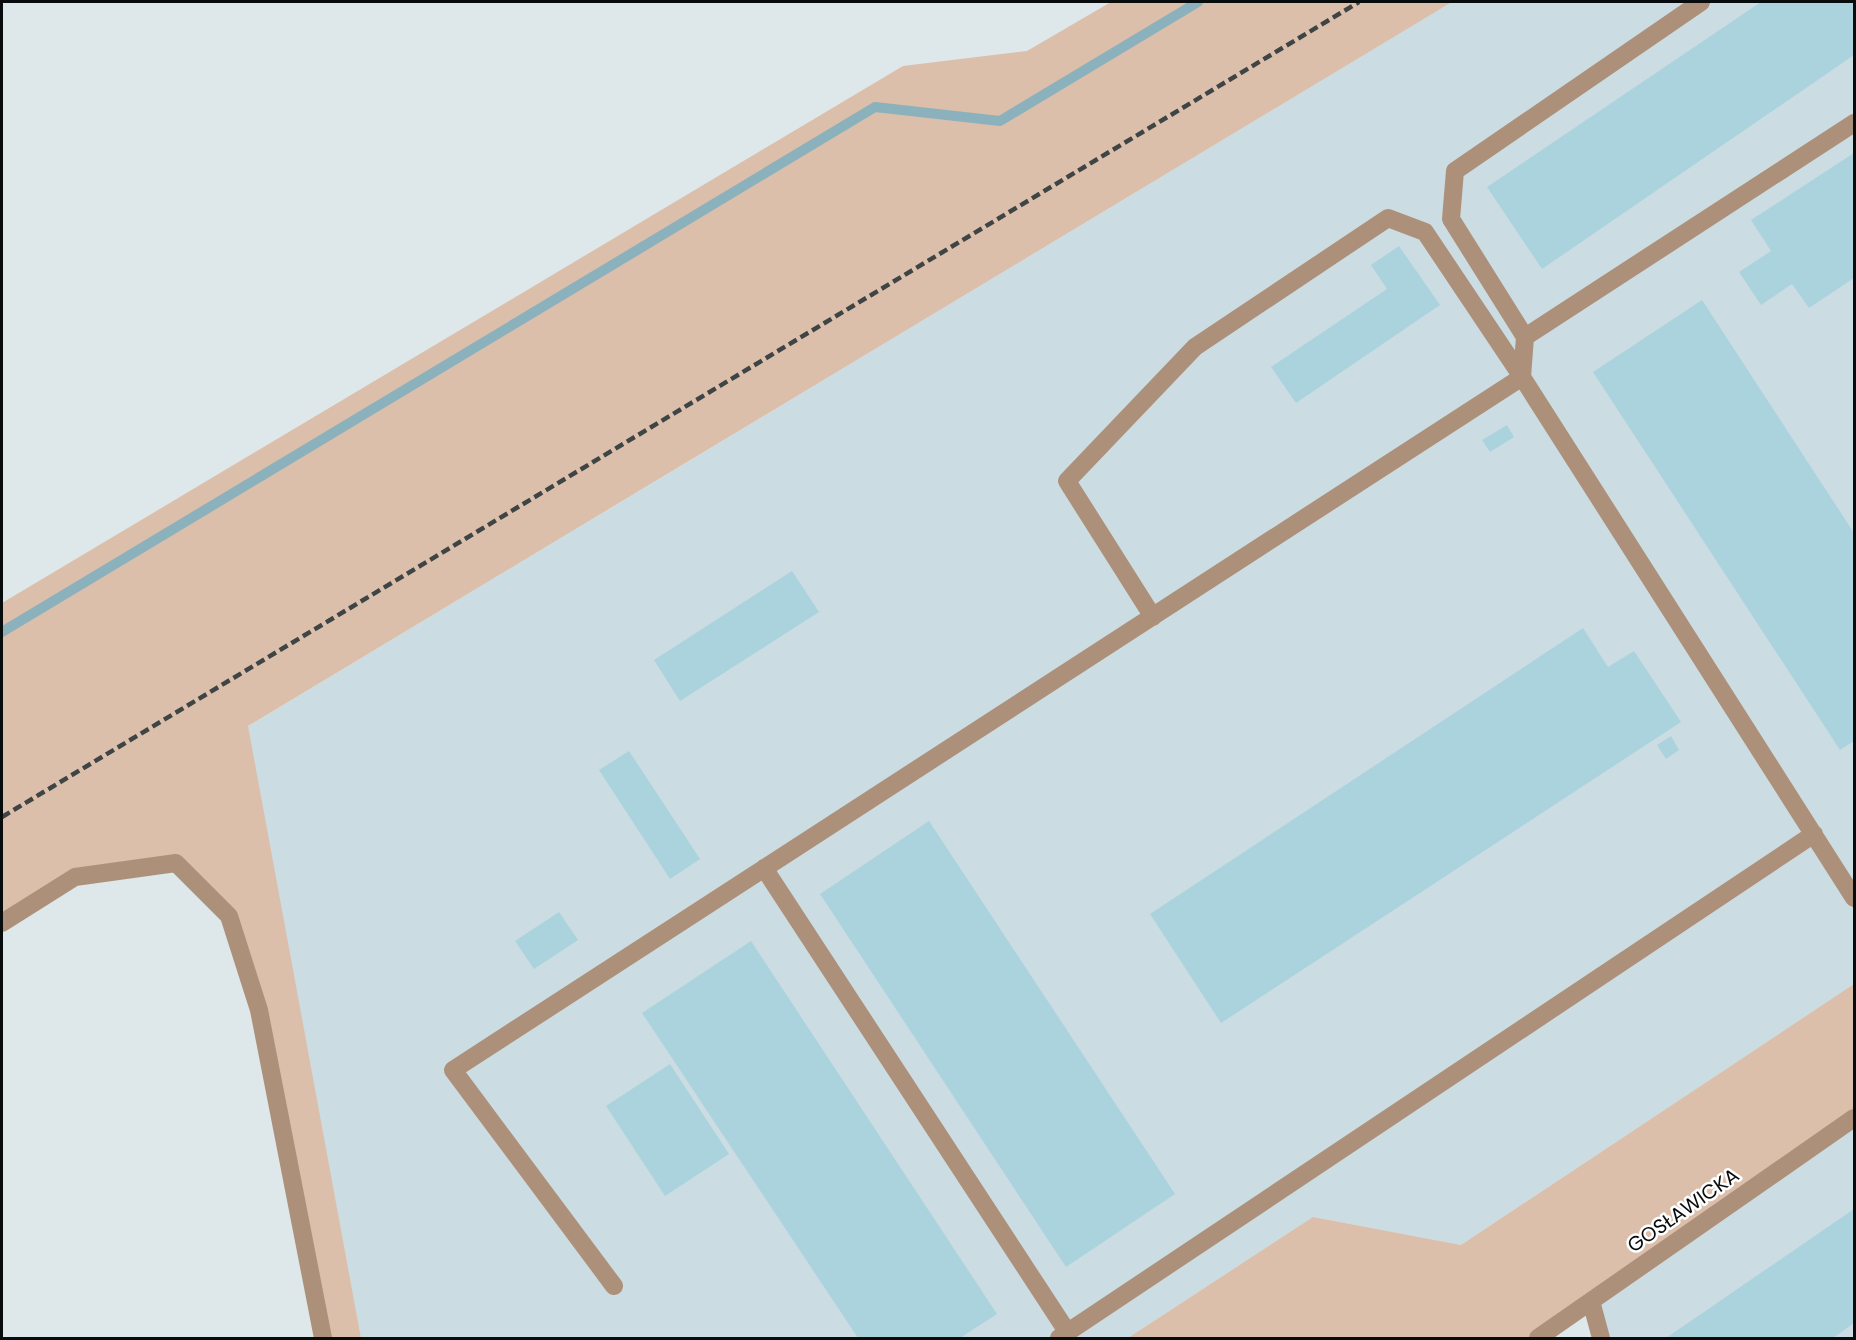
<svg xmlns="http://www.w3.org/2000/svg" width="1856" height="1340" viewBox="0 0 1856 1340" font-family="Poppins,sans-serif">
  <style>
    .built { fill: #cbdce2 }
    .green { fill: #dbbfab }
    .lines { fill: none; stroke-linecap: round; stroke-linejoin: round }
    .stream { stroke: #8bb2bc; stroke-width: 10 }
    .building { fill: #abd3de }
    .minor { stroke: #ad907a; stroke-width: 18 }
    .rail { stroke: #3f4445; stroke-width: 4.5; stroke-dasharray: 9 4.5; stroke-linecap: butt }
    .labels { text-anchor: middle; stroke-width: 5; stroke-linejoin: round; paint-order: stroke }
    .street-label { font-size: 20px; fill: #090c0d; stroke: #fff }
  </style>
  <rect width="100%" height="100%" fill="#dee7e9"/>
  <path class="built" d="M1452 2H1854V984L1461 1245 1313 1217 1128 1338H361L247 727Z
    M1854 1118V1338H1601L1591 1301Z"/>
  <path class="green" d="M1111 2H1452L248 726 361 1338H323L229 916 176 863 75 877 2 923V603L903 66 1027 51Z
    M1854 984V1118L1538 1338H1128L1313 1217 1461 1245Z"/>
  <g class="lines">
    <path class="stream" d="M2 632 875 107 1000 121 1198 2"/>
  </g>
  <path class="building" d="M1761 2H1854V55L1542 269 1487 187Z
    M1854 153V278L1809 308 1792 284 1761 305 1739 272 1771 251 1751 220Z
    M1399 246 1440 305 1296 403 1271 367 1387 289 1371 265Z
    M1702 300 1854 533V741L1840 750 1593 372Z
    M1507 425 1514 437 1490 452 1482 440Z
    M792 571 819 612 680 701 654 660Z
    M1583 628 1608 667 1634 651 1681 722 1221 1023 1150 914Z
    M1671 736 1679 750 1666 759 1657 745Z
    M629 751 700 859 670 879 599 770Z
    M929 821 1175 1194 1066 1267 820 894Z
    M559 912 578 940 534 969 515 941Z
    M751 941 997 1314 960 1338H858L642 1013Z
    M670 1064 729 1154 665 1196 606 1106Z
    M1854 1209V1323L1833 1338H1666Z"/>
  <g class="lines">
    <path class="minor" d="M1525 337 1451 219 1455 171 1701 2
      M1153 617 1067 481 1195 347 1388 218 1425 232 1522 377 1525 337 1854 123
      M764 868 1068 1333
      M2 923 75 877 176 863 229 916 259 1010 323 1338
      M614 1286 453 1070 1522 377 1854 898
      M1591 1301 1601 1338
      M1059 1338 1814 834
      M1538 1338 1854 1118"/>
    <path class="rail" d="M2 817 1359 2"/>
  </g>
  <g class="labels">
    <g class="street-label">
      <text transform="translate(1683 1210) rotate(-35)" y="7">GOSŁAWICKA</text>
    </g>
  </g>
  <rect width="1856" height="1340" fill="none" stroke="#090c0d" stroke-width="6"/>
</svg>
